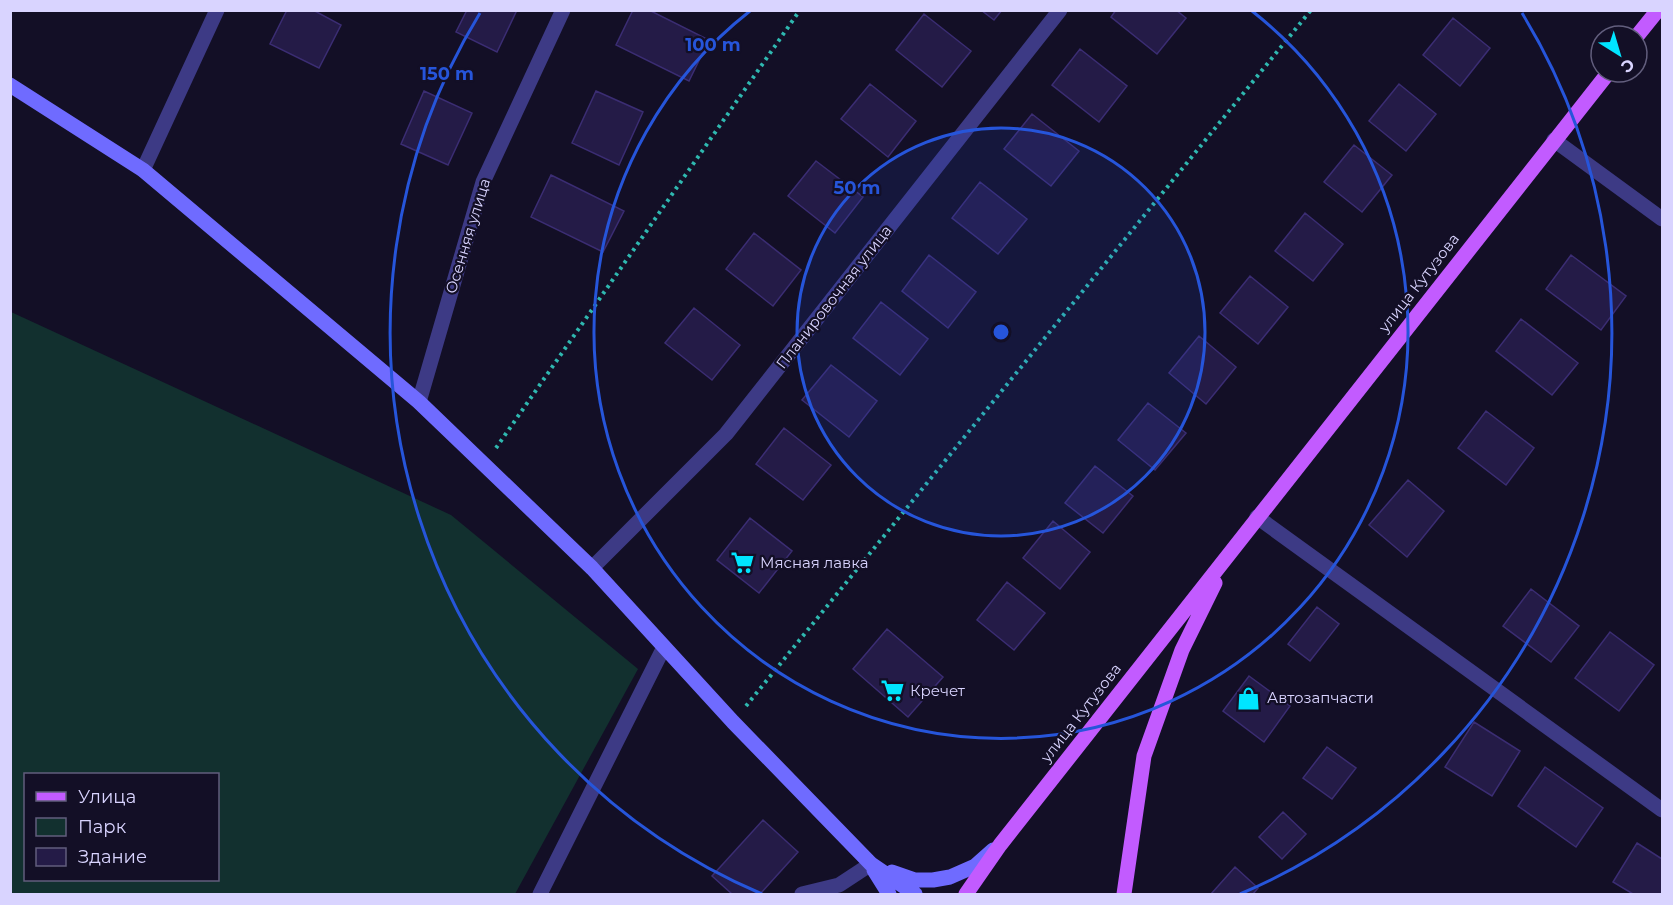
<svg xmlns="http://www.w3.org/2000/svg" width="1673" height="905" viewBox="0 0 1673 905" font-family="Montserrat,sans-serif">
  <style>
    .green { fill: #12302f; fill-rule: evenodd }
    .building { fill: #241b47; stroke: #3b2d73; stroke-width: 1.5 }
    .lines { fill: none; stroke-linecap: round; stroke-linejoin: round }
    .path { stroke: #2fb8b0; stroke-width: 4; stroke-dasharray: 3 4.5; stroke-linecap: butt }
    .lane { stroke: #3d3a85; stroke-width: 15 }
    .street { stroke: #3d3a85; stroke-width: 15 }
    .secondary { stroke: #6f6bff; stroke-width: 15 }
    .primary { stroke: #c25bff; stroke-width: 15 }
    .ring { fill: none; stroke: #2655da; stroke-width: 3 }
    .labels { text-anchor: middle; stroke-width: 4.5; stroke-linejoin: round; paint-order: stroke }
    .street-label { font-size: 15px; fill: #d9d4ff; stroke: #130f26 }
    .poi-label { font-size: 15px; fill: #d9d4ff; stroke: #130f26; text-anchor: start }
    .centre { fill: #2655da; stroke: #130f26; stroke-width: 3 }
    .ring-label { font-size: 18px; text-anchor: middle; font-weight: bold; fill: #2655da; stroke: #130f26; stroke-width: 4.5; stroke-linejoin: round; paint-order: stroke }
  </style>
  <rect width="100%" height="100%" fill="#130f26"/>
  <path class="green" d="M11 312 451 515 638 669 515 894H11ZM26 774H218V880H26Z"/>
  <path class="building" d="M287 10H313L341 25 319 68 270 44Z
    M467 10H517L497 52 456 32Z
    M633 10H649L709 40 689 81 616 45Z
    M981 10H1002L994 20Z
    M1116 10H1176L1186 18 1157 54 1111 17Z
    M924 14 971 51 942 87 896 50Z
    M1453 18 1490 48 1460 86 1423 55Z
    M1080 49 1127 86 1099 122 1052 85Z
    M870 84 916 121 888 157 841 119Z
    M1399 84 1436 114 1406 151 1369 121Z
    M424 91 472 113 448 165 401 144Z
    M596 91 643 112 619 165 572 143Z
    M1032 114 1079 151 1051 186 1004 149Z
    M1354 145 1392 175 1362 212 1324 182Z
    M816 161 863 197 835 233 788 196Z
    M551 175 624 211 603 252 531 217Z
    M980 182 1027 219 998 254 952 218Z
    M1305 213 1343 244 1313 281 1275 251Z
    M754 233 801 270 773 306 726 269Z
    M929 255 976 292 948 328 902 291Z
    M1571 255 1626 296 1601 330 1546 289Z
    M1250 276 1288 307 1258 344 1220 313Z
    M881 302 928 339 900 375 853 338Z
    M694 308 740 345 712 380 665 343Z
    M1521 319 1578 363 1552 395 1496 351Z
    M1199 336 1236 367 1206 404 1169 373Z
    M831 365 877 401 849 437 802 400Z
    M1148 403 1186 433 1155 470 1118 440Z
    M1486 411 1534 448 1506 485 1458 448Z
    M784 428 831 465 803 500 756 464Z
    M1095 466 1133 496 1103 533 1065 503Z
    M1408 480 1444 511 1407 557 1369 525Z
    M750 518 792 551 759 593 717 560Z
    M1053 521 1090 552 1060 589 1023 558Z
    M1007 582 1045 613 1014 650 977 620Z
    M1531 589 1579 626 1551 662 1503 626Z
    M1317 607 1339 624 1310 661 1288 644Z
    M887 629 943 677 908 717 853 669Z
    M1610 632 1654 665 1619 711 1575 678Z
    M1249 676 1290 706 1264 742 1223 711Z
    M1474 722 1520 751 1492 796 1445 767Z
    M1327 747 1356 768 1332 799 1303 778Z
    M1545 767 1603 808 1576 847 1518 806Z
    M1283 812 1306 834 1282 859 1259 837Z
    M763 820 798 852 760 894H732L712 876Z
    M1637 843 1662 859V894H1633L1613 882Z
    M1235 867 1258 888 1253 894H1211Z"/>
  <g class="lines">
    <path class="path" d="M496 448 800 10
      M746 706 1311 10"/>
    <path class="lane" d="M540 894 664 647
      M802 894 839 885 871 864"/>
    <path class="street" d="M1554 140 1662 219
      M143 170 217 10
      M419 402 483 182 563 10
      M1257 517 1662 810
      M592 568 726 434 1060 10"/>
    <path class="secondary" d="M10 85 143 170 419 402 592 568 733 722 871 864 915 894
      M874 870 889 894
      M892 872 915 880H933L950 877 975 866 993 850"/>
    <path class="primary" d="M1637 36 1658 10
      M966 894 1000 845 1609 72
      M1124 894 1144 756 1182 650 1215 583"/>
  </g>
  <circle cx="1001" cy="332" r="204" fill="#2655da" fill-opacity=".12"/>
  <g class="ring">
    <circle cx="1001" cy="332" r="204"/>
    <path d="M1252 11A407 407 0 1 1 750 11"/>
    <path d="M762 894A611 611 0 0 1 480 13M1522 13A611 611 0 0 1 1240 894"/>
  </g>
  <defs>
    <symbol id="supermarket-bare" viewBox="-9 -9 18 18"><path d="M-6-5.5h2.5l.6 2H6L4.5 2H-2.5L-4.4-4H-6ZM-1.5 3.2a1.3 1.3 0 1 0 .1 0ZM3 3.2a1.3 1.3 0 1 0 .1 0Z" fill="#00e5ff" stroke="#130f26" stroke-width="2.5" paint-order="stroke"/></symbol>
    <symbol id="shop-bare" viewBox="-9 -9 18 18"><path d="M-5-2.5h2.3a2.7 3.5 0 0 1 5.4 0H5L5.5 6h-11ZM-1.5-2.5h3a1.5 2.3 0 0 0-3 0Z" fill="#00e5ff" stroke="#130f26" stroke-width="2.5" paint-order="stroke"/></symbol>
  </defs>
  <g fill-rule="evenodd">
    <use href="#supermarket-bare" x="726" y="546" width="33" height="33"/>
    <use href="#supermarket-bare" x="876" y="674" width="33" height="33"/>
    <use href="#shop-bare" x="1232" y="682" width="33" height="33"/>
  </g>
  <g class="labels">
    <g class="street-label">
      <text transform="translate(468 236) rotate(-73)" y="5">Осенняя улица</text>
      <text transform="translate(1419 283) rotate(-52)" y="5">улица Кутузова</text>
      <text transform="translate(834 297) rotate(-52)" y="5">Планировочная улица</text>
      <text transform="translate(1081 713) rotate(-52)" y="5">улица Кутузова</text>
    </g>
    <g class="poi-label">
      <text x="760" y="568">Мясная лавка</text>
      <text x="910" y="696">Кречет</text>
      <text x="1267" y="703">Автозапчасти</text>
    </g>
  </g>
  <circle cx="1001" cy="332" r="9" class="centre"/>
  <g class="ring-label">
    <text x="713" y="51">100 m</text>
    <text x="447" y="80">150 m</text>
    <text x="857" y="194">50 m</text>
  </g>
  <rect width="1673" height="905" fill="none" stroke="#d9d4ff" stroke-width="24"/>
  <rect x="24" y="773" width="195" height="108" fill="#130f26" stroke="#625e7d" stroke-width="1.5"/>
  <rect x="36" y="792" width="30" height="9" fill="#c25bff" stroke="#625e7d" stroke-width="1.5"/>
  <text x="78" y="803" font-size="18" fill="#d9d4ff">Улица</text>
  <rect x="36" y="818" width="30" height="18" fill="#12302f" stroke="#625e7d" stroke-width="1.5"/>
  <text x="78" y="833" font-size="18" fill="#d9d4ff">Парк</text>
  <rect x="36" y="848" width="30" height="18" fill="#241b47" stroke="#625e7d" stroke-width="1.5"/>
  <text x="78" y="863" font-size="18" fill="#d9d4ff">Здание</text>
  <g transform="translate(1619 54) rotate(143)"><circle r="28" fill="#130f26" stroke="#625e7d" stroke-width="1.5"/>
  <path d="M0-4.5L10 22L0 15L-10 22Z" fill="#00e5ff"/>
  <text y="-9" font-size="16" font-weight="bold" text-anchor="middle" fill="#d9d4ff">С</text>
  </g>
</svg>
